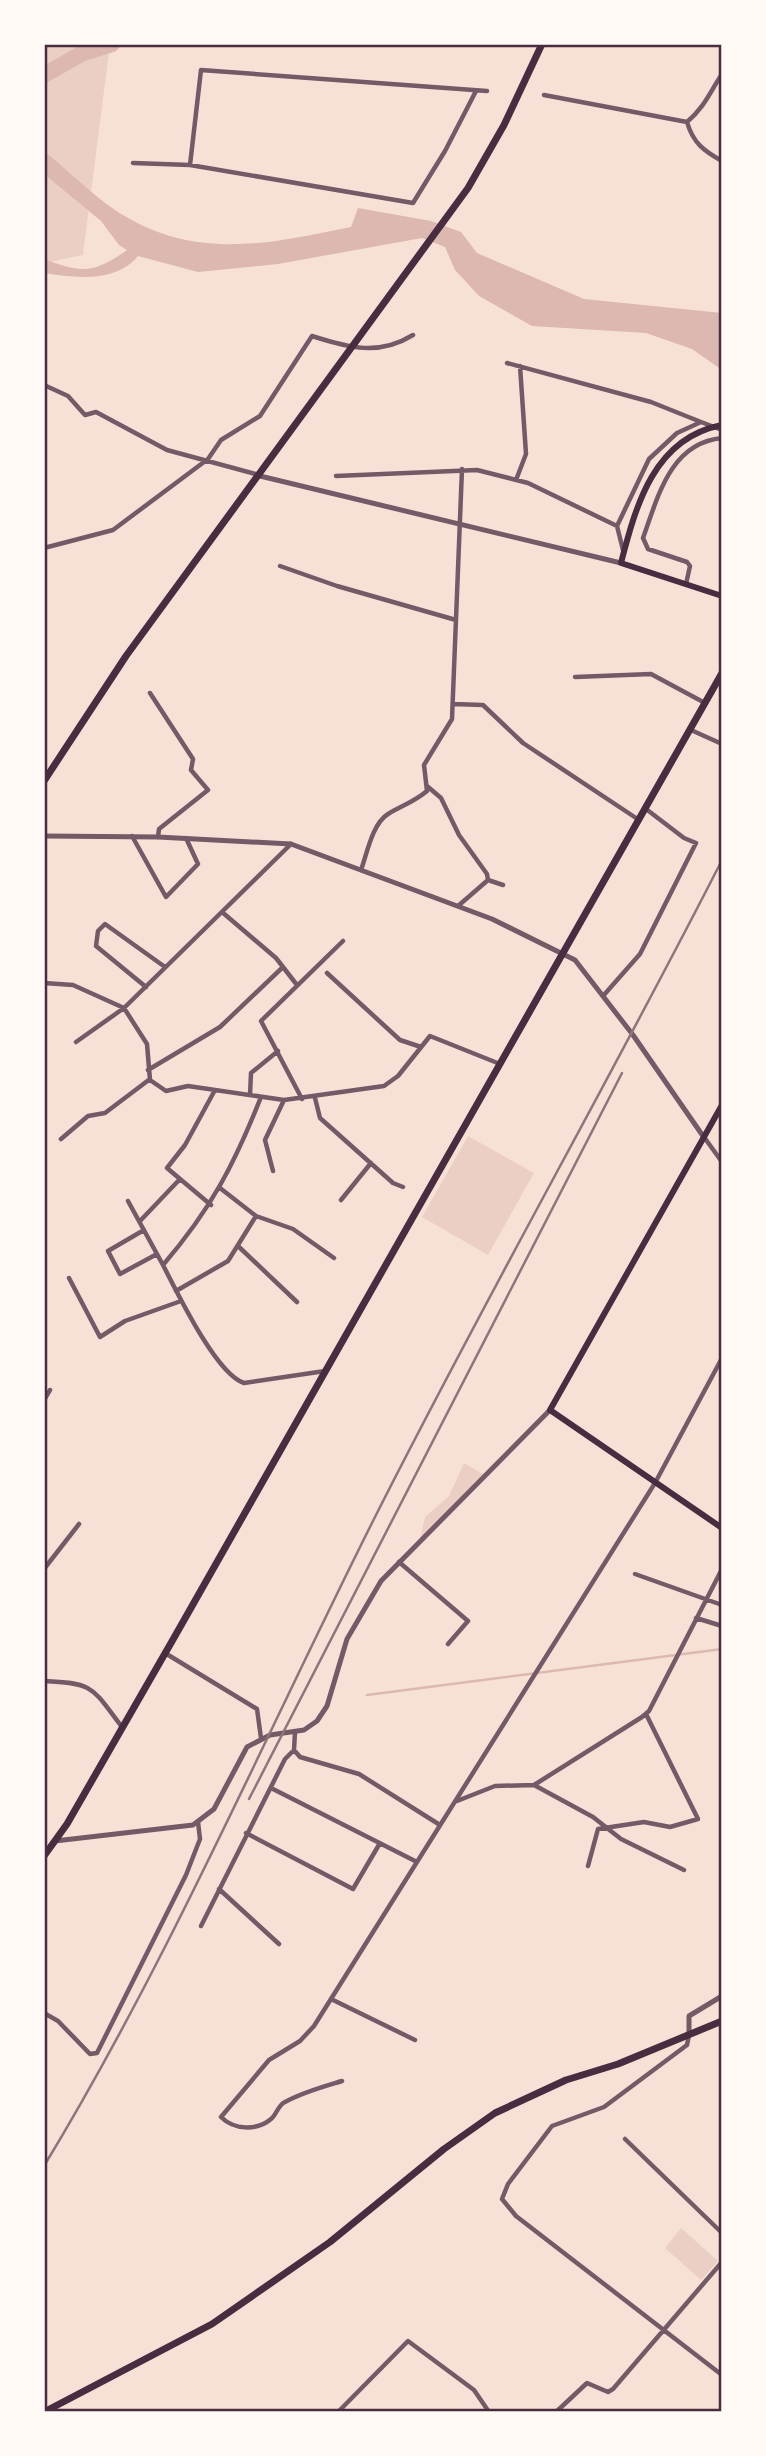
<svg xmlns="http://www.w3.org/2000/svg" width="766" height="2456" viewBox="0 0 766 2456" font-family="Poppins,sans-serif">
  <style>
    .green { fill: #ebcfc5 }
    .water { fill: #dcb8b0 }
    .lines { fill: none; stroke-linecap: round; stroke-linejoin: round }
    .stream { stroke: #dcb8b0; stroke-width: 2.5 }
    .river { stroke: #dcb8b0; stroke-width: 16 }
    .minor { stroke: #755966; stroke-width: 4.5 }
    .tertiary { stroke: #755966; stroke-width: 5 }
    .secondary { stroke: #4a2c40; stroke-width: 6 }
    .trunk { stroke: #4a2c40; stroke-width: 7 }
    .rail { stroke: #8f747c; stroke-width: 2.5 }
    .neatline { fill: none; stroke: #4a2c40; stroke-width: 2.5 }
  </style>
  <rect width="100%" height="100%" fill="#f7e1d7"/>
  <path class="green" d="M44 44H110L83 255 44 263Z
    M468 1136 534 1173 488 1255 422 1217Z
    M464 1463 483 1474 420 1539 425 1517 449 1496Z
    M681 2228 718 2261 701 2280 665 2248Z"/>
  <path class="water" d="M44 151C68 170 92 195 118 212 195 261 268 244 351 227L358 208 431 221 461 232 477 253 584 299 722 313V370L692 349 646 333 532 326 479 296 455 270 445 247 422 238 278 264 198 272 138 256C116 283 75 278 44 273V259C82 273 93 274 127 250L119 245 101 221 44 174Z"/>
  <g class="lines">
    <path class="stream" d="M367 1695 722 1649"/>
    <path class="river" d="M44 75 83 53 112 44"/>
    <path class="minor" d="M544 95 687 122
      M687 122C704 108 710 92 722 74
      M687 122C693 143 704 151 722 161
      M133 163 190 165 413 203 445 151 476 91
      M190 165 201 70 487 91
      M507 363 651 402 701 422
      M44 385 68 396 85 415 96 412 167 450 259 475
      M336 476 477 470 528 483 617 526 623 550
      M516 480 526 454 520 366
      M617 526 649 459 677 433 701 422 722 430
      M44 548 113 530 208 459 221 440 260 416 312 336C349 348 379 356 413 335
      M280 566 337 586 456 620
      M686 584 690 566 687 562 648 549 643 538C658 497 670 443 722 438
      M575 677 651 674 705 703
      M150 693 193 759 191 770 208 790 159 829 158 837
      M453 704 483 705 523 743 639 820
      M691 730 722 744
      M427 786 441 798 459 835 487 874 488 880
      M132 836 166 897 198 864 186 838
      M361 870C367 854 372 824 388 814 401 806 414 802 427 791L424 765 452 719 462 469
      M458 906 488 880 503 885
      M222 912 276 958 297 985
      M327 973 400 1040 421 1047
      M44 983 73 985 124 1008 291 844
      M146 987 96 946 98 931 105 924 165 967
      M603 996 640 954 696 843 684 838 646 809
      M76 1042 124 1008 147 1044 150 1080 166 1091 188 1086 284 1100 384 1086 398 1076 430 1036 500 1064
      M148 1070 220 1027 283 967
      M250 1095 251 1073 278 1051
      M261 1097C234 1165 211 1209 163 1265 177 1292 216 1374 244 1383L325 1371
      M315 1098 320 1118 393 1183 403 1187
      M302 1099 261 1021 343 941
      M704 1137 722 1162
      M61 1139 88 1116 105 1113 150 1079
      M273 1171 265 1140 284 1100
      M220 1188 256 1216 293 1229 334 1258
      M341 1200 371 1163
      M128 1201 163 1265
      M211 1205 167 1168 185 1145 215 1090
      M140 1221 180 1179
      M144 1230 108 1251 120 1274 157 1254
      M238 1246 297 1302
      M69 1278 100 1337 125 1321 181 1301
      M176 1291 228 1261 256 1216
      M44 1400 50 1390
      M399 1562 468 1621 448 1644
      M44 1569 79 1524
      M635 1574 722 1605
      M696 1618 722 1626
      M165 1653 257 1709 261 1738
      M44 1681C95 1683 92 1688 122 1727
      M294 1750 300 1757 359 1774 440 1825
      M534 1785 593 1817 621 1839 684 1870
      M271 1788 417 1862
      M457 1801 495 1786 534 1785 642 1717 649 1711 722 1569
      M246 1833 353 1889 380 1843
      M588 1866 598 1829 644 1822 670 1827 698 1819 646 1714
      M219 1889 279 1944
      M201 1926 285 1759 294 1750 295 1732
      M331 1999 415 2040
      M44 2013 58 2021 90 2054 97 2053 186 1875 200 1839 198 1822
      M689 2035 687 2045 604 2107 552 2126 508 2184 502 2199 516 2216 722 2375
      M342 2081C322 2087 303 2092 285 2102 278 2105 277 2114 271 2119 257 2131 234 2130 221 2117L269 2060 300 2041 314 2026 655 1483 722 1358
      M625 2139 722 2233
      M338 2412 408 2341 474 2390 489 2412
      M556 2412 587 2383 608 2392 613 2389 722 2262"/>
    <path class="tertiary" d="M260 476 621 563
      M44 836 158 837 291 844 492 919 575 960 633 1035 703 1136
      M55 1841 193 1825 214 1809 247 1747 270 1735 304 1730 317 1721 327 1706 347 1639 381 1581 550 1410
      M689 2035V2016L722 1996"/>
    <path class="secondary" d="M722 425C654 438 636 505 621 563L722 596
      M722 1105 550 1410 722 1528
      M722 2412V2411"/>
    <path class="trunk" d="M44 781 126 656 468 188 504 125 542 44
      M44 1856 67 1824 175 1636 722 673
      M44 2412 212 2324 330 2242 444 2149 495 2113 566 2080 618 2064 722 2021"/>
    <path class="rail" d="M249 1799 622 1073
      M44 2166C169 1960 265 1736 373 1521 485 1298 609 1082 722 860"/>
  </g>
  <rect width="766" height="2456" fill="none" stroke="#fffaf5" stroke-width="91"/>
  <rect x="46" y="46" width="674" height="2364" class="neatline"/>
</svg>
